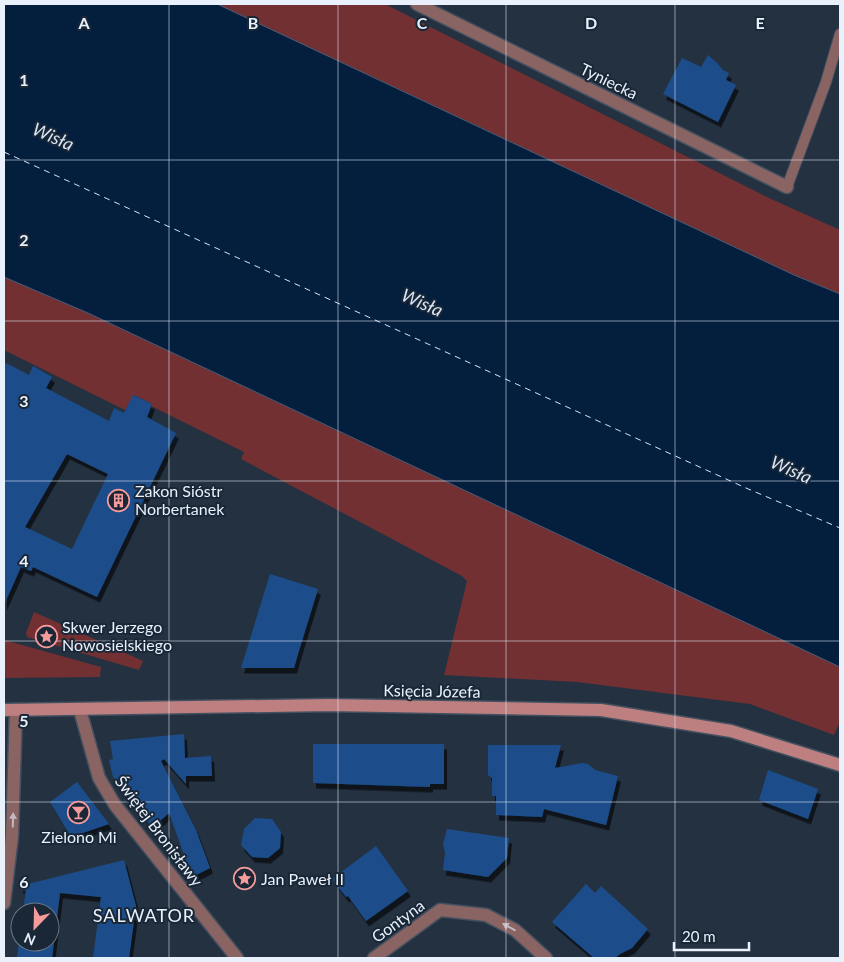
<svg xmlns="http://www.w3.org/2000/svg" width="844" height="962" viewBox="0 0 844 962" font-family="Lato,sans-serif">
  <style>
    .green { fill: #723033 }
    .water { fill: #041e3e; stroke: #485d77 }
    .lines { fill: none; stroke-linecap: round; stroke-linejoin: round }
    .ferry { stroke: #d7e5f7; stroke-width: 1; stroke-dasharray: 6 5; stroke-linecap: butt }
    .building { fill: #1b4e8a; fill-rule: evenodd; filter: url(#shadow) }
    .lane-casing { stroke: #43505f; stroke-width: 12 }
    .street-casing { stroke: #43505f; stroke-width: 15 }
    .secondary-casing { stroke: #43505f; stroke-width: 15 }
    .lane { stroke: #8a6363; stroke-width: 10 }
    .street { stroke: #8a6363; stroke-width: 12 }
    .secondary { stroke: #bd7f7f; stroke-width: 12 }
    .oneway { fill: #c2b8bf }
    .grid { fill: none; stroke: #e8f1fc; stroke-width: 1; stroke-opacity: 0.55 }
    .labels { text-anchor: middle; stroke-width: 4; stroke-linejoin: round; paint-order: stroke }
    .street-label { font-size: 16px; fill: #e8f1fc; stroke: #1a2737 }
    .poi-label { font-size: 16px; fill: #e8f1fc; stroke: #1a2737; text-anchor: start }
    .water-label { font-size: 18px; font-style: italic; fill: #d7e5f7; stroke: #1a2737 }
    .neighbourhood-label { font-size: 18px; letter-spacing: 1px; fill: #e8f1fc; stroke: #1a2737 }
    .grid-label { font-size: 16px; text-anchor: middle; font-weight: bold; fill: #e8f1fc; stroke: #1a2737; stroke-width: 4; stroke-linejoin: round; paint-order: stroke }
  </style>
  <defs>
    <filter id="shadow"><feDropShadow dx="3" dy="5.5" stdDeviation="0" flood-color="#0009"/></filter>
  </defs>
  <rect width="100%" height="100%" fill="#243141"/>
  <path class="green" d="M217 4H385L769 198 840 230V294L794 275Z
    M4 277 88 313 840 667V722L834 735 750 704 577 682 444 675 467 581 462 576 241 459 244 452 151 406 152 404 134 395 125 410 4 350Z
    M34 612 143 661 139 670 27 637 26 633Z
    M4 640 101 667 100 677 4 678Z"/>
  <path class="water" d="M4 4H217L794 275 840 294V667L88 313 4 277Z"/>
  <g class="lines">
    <path class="ferry" d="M4 152 746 488 840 528"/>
  </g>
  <path class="building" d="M708 55 717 63 723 70 729 73 726 80 736 85 718 122 663 94 682 58 701 67Z
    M4 362 29 375 33 366 52 377 46 388 109 421 114 408 124 413 133 395 152 404 147 417 176 433 97 597 33 567 31 571 21 567 4 605ZM67 454 108 474 72 549 25 527Z
    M270 574 318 589 298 654 294 668H241Z
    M184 734 185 758 211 756 212 776H186V784L164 759 161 761 196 830 210 868 192 877 169 813 152 828 113 777 109 760 113 759 110 741Z
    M313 744H444V784H430V787L313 783Z
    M488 745H561L555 768 582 763 588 764 595 770 618 776 606 825 544 809 542 817 496 815V796H492V778L488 775Z
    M768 770 818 789 808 819 759 800Z
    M77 782 109 824 71 837 50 802Z
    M255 818 272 819 281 832 280 848 268 858 252 857 241 845 244 829Z
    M447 829 509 838 507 858 488 877 443 870 445 853 443 844Z
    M376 846 408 891 366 921 348 896 346 897 332 879Z
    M124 860 136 906 129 958H93L101 897 60 893 52 958H17L20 933V942H50V912H23L26 889 20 888V886Z
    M586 884 595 893 601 886 648 929 632 948 620 954 615 958H594L552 922Z"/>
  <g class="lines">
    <defs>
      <path id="lane" d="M787 187 826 82 840 34"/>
      <path id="street" d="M417 4 787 187
        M80 710 99 778 115 805 237 958
        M4 903 12 836 16 710
        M374 958 440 910 486 915 515 930 546 958"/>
      <path id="secondary" d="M4 710 329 705 601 710 731 731 840 765"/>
    </defs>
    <use href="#lane" class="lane-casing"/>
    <use href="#street" class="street-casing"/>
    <use href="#secondary" class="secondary-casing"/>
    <use href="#lane" class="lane"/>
    <use href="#street" class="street"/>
    <use href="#secondary" class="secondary"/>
  </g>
  <defs><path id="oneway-solid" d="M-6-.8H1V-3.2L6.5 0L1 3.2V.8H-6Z" transform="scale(1.25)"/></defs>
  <g class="oneway">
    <use href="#oneway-solid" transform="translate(13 820) rotate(-88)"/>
    <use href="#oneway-solid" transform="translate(509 927) rotate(-151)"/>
  </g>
  <path class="grid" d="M169 4V958M338 4V958M506 4V958M675 4V958M4 160H840M4 321H840M4 481H840M4 641H840M4 802H840"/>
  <defs>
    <symbol id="building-ring" viewBox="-11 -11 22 22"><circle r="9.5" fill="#1a2737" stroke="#f59b9c" stroke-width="1.5"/><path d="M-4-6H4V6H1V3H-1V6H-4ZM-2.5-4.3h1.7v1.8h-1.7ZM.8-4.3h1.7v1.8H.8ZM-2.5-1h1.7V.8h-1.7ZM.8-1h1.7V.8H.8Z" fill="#f59b9c"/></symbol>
    <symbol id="sight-ring" viewBox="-11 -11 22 22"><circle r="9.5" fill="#1a2737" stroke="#f59b9c" stroke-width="1.5"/><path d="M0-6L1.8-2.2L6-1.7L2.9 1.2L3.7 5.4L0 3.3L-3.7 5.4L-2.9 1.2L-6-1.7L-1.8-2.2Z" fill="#f59b9c"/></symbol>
    <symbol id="bar-ring" viewBox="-11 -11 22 22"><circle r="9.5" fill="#1a2737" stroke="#f59b9c" stroke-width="1.5"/><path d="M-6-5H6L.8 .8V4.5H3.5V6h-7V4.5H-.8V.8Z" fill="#f59b9c"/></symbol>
  </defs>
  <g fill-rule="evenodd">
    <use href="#building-ring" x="106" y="488" width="25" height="25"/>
    <use href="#sight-ring" x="34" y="624" width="25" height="25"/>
    <use href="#bar-ring" x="66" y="800" width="25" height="25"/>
    <use href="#sight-ring" x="232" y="866" width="25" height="25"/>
  </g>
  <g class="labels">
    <g class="street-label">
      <text transform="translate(609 81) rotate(26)" y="6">Tyniecka</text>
      <text transform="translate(432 691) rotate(1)" y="6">Księcia Józefa</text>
      <text transform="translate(159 831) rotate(53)" y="6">Świętej Bronisławy</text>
      <text transform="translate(398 921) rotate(-36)" y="6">Gontyna</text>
    </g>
    <g class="poi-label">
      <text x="135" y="497">Zakon Sióstr<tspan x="135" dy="18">Norbertanek</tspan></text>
      <text x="62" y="633">Skwer Jerzego<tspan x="62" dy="18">Nowosielskiego</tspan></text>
      <text x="79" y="843" text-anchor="middle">Zielono Mi</text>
      <text x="261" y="885">Jan Paweł II</text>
    </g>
    <g class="water-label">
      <text transform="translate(53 137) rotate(24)" y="6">Wisła</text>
      <text transform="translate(422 303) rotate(24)" y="6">Wisła</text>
      <text transform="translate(791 470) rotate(24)" y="6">Wisła</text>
    </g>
    <g class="neighbourhood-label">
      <text x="144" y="922">SALWATOR</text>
    </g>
  </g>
  <g class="grid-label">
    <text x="84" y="29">A</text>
    <text x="253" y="29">B</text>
    <text x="422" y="29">C</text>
    <text x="591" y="29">D</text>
    <text x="760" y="29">E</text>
    <text x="24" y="86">1</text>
    <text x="24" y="246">2</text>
    <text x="24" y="407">3</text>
    <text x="24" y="567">4</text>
    <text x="24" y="727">5</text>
    <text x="24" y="888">6</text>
  </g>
  <rect width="844" height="962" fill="none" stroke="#e8f1fc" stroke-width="10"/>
  <g transform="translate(35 927) rotate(203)"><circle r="24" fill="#1a2737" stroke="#6c7886"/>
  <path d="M0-4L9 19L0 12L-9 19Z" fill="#f59b9c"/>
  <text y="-8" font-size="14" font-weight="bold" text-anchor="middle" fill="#e8f1fc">N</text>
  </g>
  <path d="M674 942v8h75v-8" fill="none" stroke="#e8f1fc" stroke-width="2.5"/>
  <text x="682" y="942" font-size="15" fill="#e8f1fc" stroke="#1a2737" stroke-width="4" paint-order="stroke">20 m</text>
</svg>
